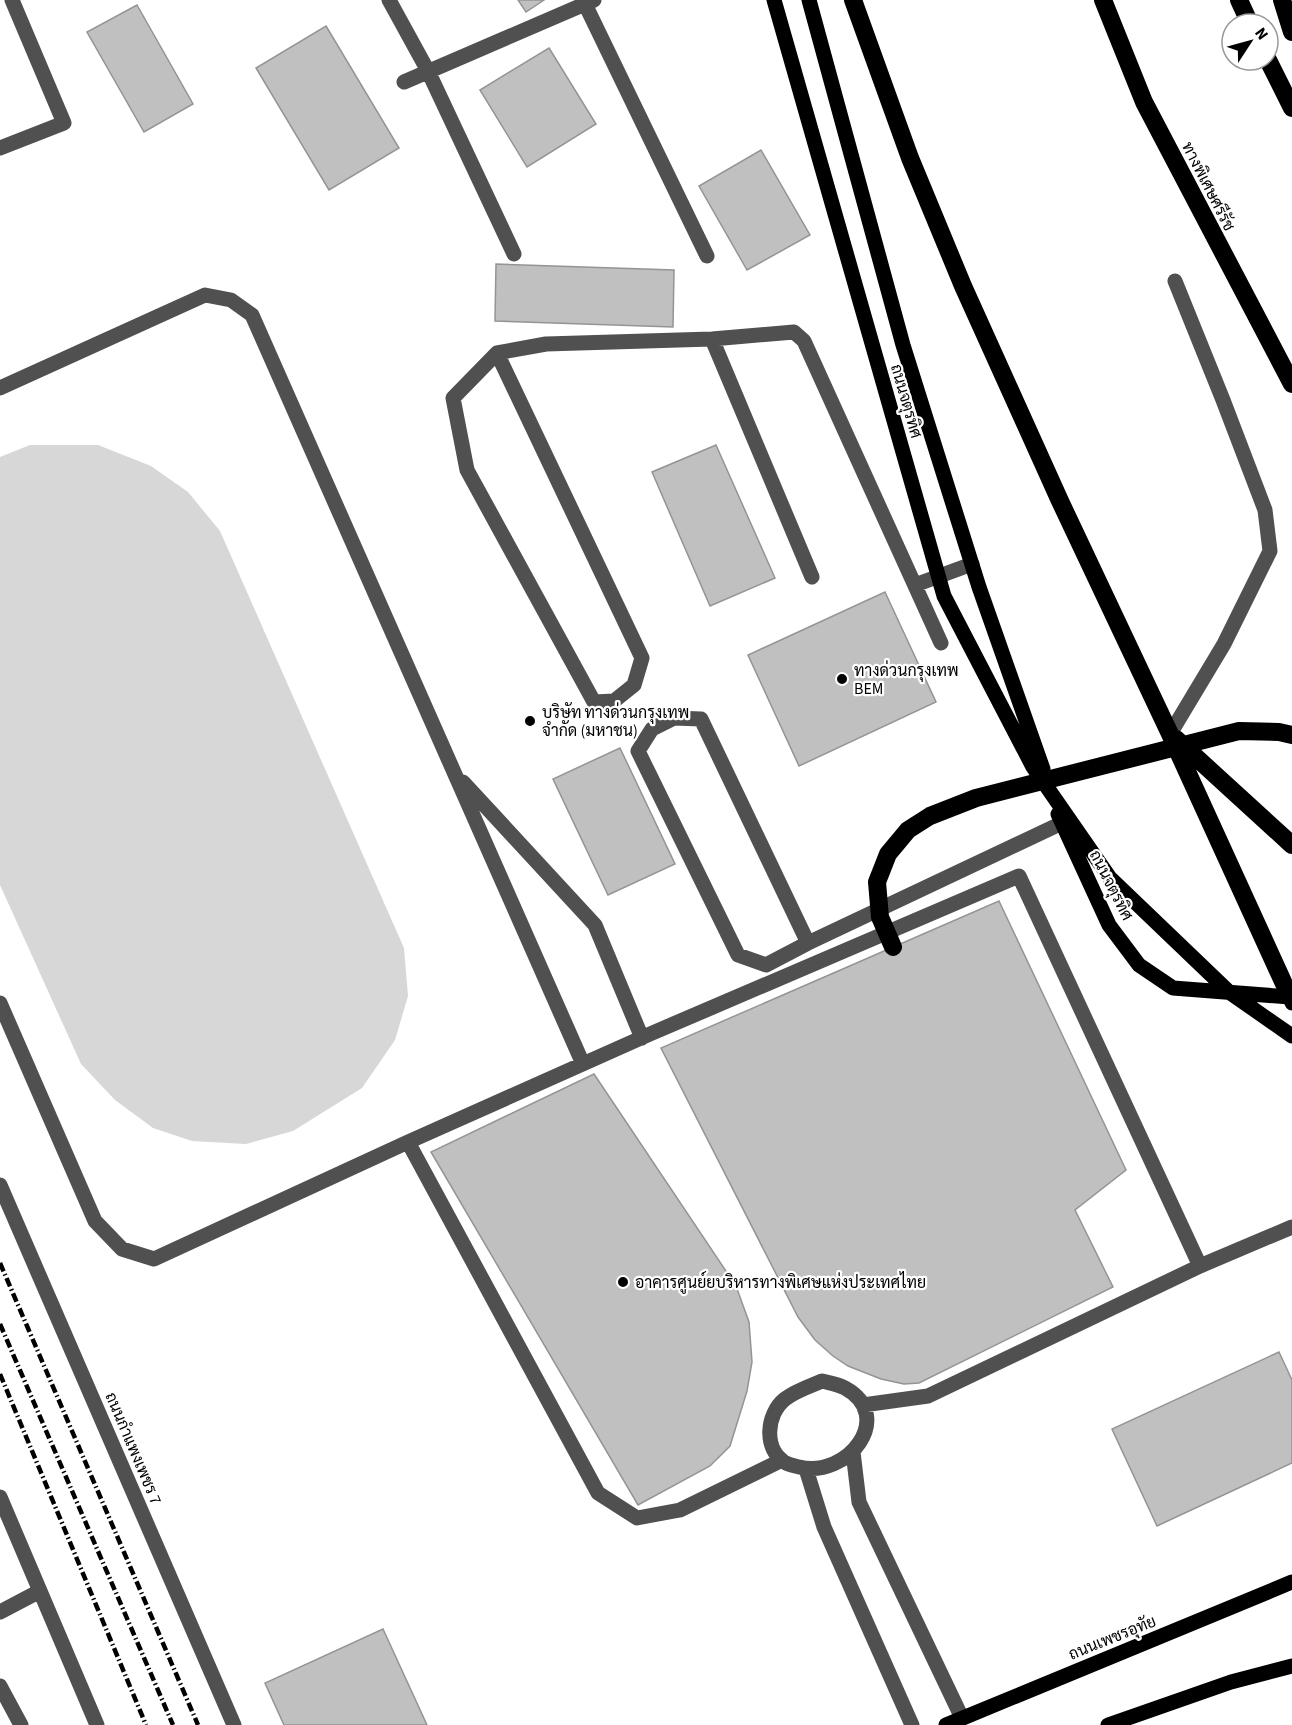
<svg xmlns="http://www.w3.org/2000/svg" width="1292" height="1725" viewBox="0 0 1292 1725" font-family="'Source Sans 3',Sarabun,sans-serif">
  <style>
    .green { fill: #d7d7d7 }
    .building { fill: #c0c0c0; stroke: #949494; stroke-width: 1.5 }
    .lines { fill: none; stroke-linecap: round; stroke-linejoin: round }
    .minor { stroke: #505050; stroke-width: 15 }
    .major { stroke: #000; stroke-width: 15 }
    .highway { stroke: #000; stroke-width: 18 }
    .rail { stroke: #000; stroke-width: 4.5; stroke-dasharray: 9 3 1.5 3; stroke-linecap: butt }
    .poi-dot { fill: #000; stroke: #fff; stroke-width: 2 }
    .labels { text-anchor: middle; stroke-width: 4.5; stroke-linejoin: round; paint-order: stroke }
    .street-label { font-size: 16px; fill: #000; stroke: #fff }
    .poi-label { font-size: 16px; fill: #000; stroke: #fff; text-anchor: start }
  </style>
  <rect width="100%" height="100%" fill="#fff"/>
  <path class="green" d="M30 445H98L151 466 188 492 220 531 404 948 408 996 395 1040 362 1088 293 1131 246 1144 192 1141 153 1128 115 1100 81 1064 0 885V457Z"/>
  <path class="building" d="M518 0H544L526 12Z
    M137 5 193 104 144 132 87 32Z
    M326 26 399 148 329 190 256 68Z
    M549 48 596 124 527 167 480 90Z
    M761 150 810 235 747 270 699 186Z
    M496 264 674 270 673 327 495 321Z
    M716 445 775 578 710 606 652 472Z
    M885 592 936 702 799 766 748 655Z
    M620 748 675 864 608 895 553 779Z
    M999 901 1126 1170 1075 1210 1113 1287 919 1383 904 1384 881 1379 848 1366 833 1356 815 1340 798 1317 661 1048Z
    M594 1074 736 1286 749 1322 752 1362 747 1391 730 1446 710 1466 638 1505 431 1152Z
    M1279 1352 1292 1380V1463L1157 1526 1112 1429Z
    M383 1629 427 1725H284L265 1683Z"/>
  <g class="lines">
    <path class="minor" d="M389 0 428 71 514 254
      M585 4 707 256
      M404 82 594 0
      M0 148 64 123 12 0
      M712 339 812 577
      M497 353 642 658 634 685 614 701 594 702 467 470 453 398 497 353 546 344 712 339 794 332 804 341 941 643
      M0 388 205 295 231 300 252 315 583 1064
      M915 585 972 564
      M1170 734 1224 644 1270 551 1265 510 1223 400 1175 281
      M463 782 595 925 642 1038
      M808 943 701 719 674 718 652 729 638 751 738 955 766 965 808 943 1062 823
      M0 1003 95 1221 122 1249 154 1259 408 1142
      M0 1185 234 1725
      M1200 1266 1292 1227
      M822 1381C830 1383 838 1384 845 1388 896 1416 848 1479 799 1467 796 1466 789 1465 786 1463 763 1450 766 1414 785 1399 795 1391 810 1386 822 1381Z
      M853 1452 859 1502 962 1718
      M782 1460 680 1510 637 1518 598 1493 408 1142 650 1034 1019 876 1200 1266 928 1396 863 1405
      M806 1469 824 1527 912 1725
      M0 1497 97 1725
      M0 1612 40 1591
      M0 1686 21 1725"/>
    <path class="major" d="M774 0 944 596 1033 767 1110 878 1229 992 1292 1036
      M809 0 903 345 979 587 1043 769
      M1058 814 1109 925 1139 965 1173 988 1290 997 1292 1003
      M946 1725 1292 1582
      M1108 1725 1231 1682 1292 1666"/>
    <path class="highway" d="M853 0 910 158 963 286 1060 501 1170 734 1290 997
      M1103 0 1144 102 1292 384
      M1239 0 1250 24
      M1282 0 1292 32
      M1268 60 1292 108
      M1176 739 1292 845
      M893 947 880 917 877 882 888 854 908 830 930 816 976 798 1239 731 1279 732 1292 735"/>
    <path class="rail" d="M0 1263 198 1725
      M0 1324 173 1725
      M0 1374 146 1725"/>
  </g>
  <g class="poi-dot">
    <circle cx="842" cy="679" r="6"/>
    <circle cx="530" cy="721" r="6"/>
    <circle cx="623" cy="1282" r="6"/>
  </g>
  <g class="labels">
    <g class="street-label">
      <text transform="translate(1209 186) rotate(63)" y="6">ทางพิเศษศรีรัช</text>
      <text transform="translate(907 401) rotate(74)" y="6">ถนนจตุรทิศ</text>
      <text transform="translate(1112 885) rotate(63)" y="6">ถนนจตุรทิศ</text>
      <text transform="translate(134 1448) rotate(67)" y="6">ถนนกำแพงเพชร 7</text>
      <text transform="translate(1112 1637) rotate(-22)" y="6">ถนนเพชรอุทัย</text>
    </g>
    <g class="poi-label">
      <text x="854" y="676">ทางด่วนกรุงเทพ<tspan x="854" dy="18">BEM</tspan></text>
      <text x="542" y="718">บริษัท ทางด่วนกรุงเทพ<tspan x="542" dy="18">จำกัด (มหาชน)</tspan></text>
      <text x="635" y="1288">อาคารศูนย์ยบริหารทางพิเศษแห่งประเทศไทย</text>
    </g>
  </g>
  <g transform="translate(1250 42) rotate(54)"><circle r="28" fill="#ffffff" stroke="#999999" stroke-width="1.5"/>
  <path d="M0-4.5L10 22L0 15L-10 22Z" fill="#000000"/>
  <text y="-9" font-size="16" font-weight="bold" text-anchor="middle" fill="#000000">N</text>
  </g>
</svg>
